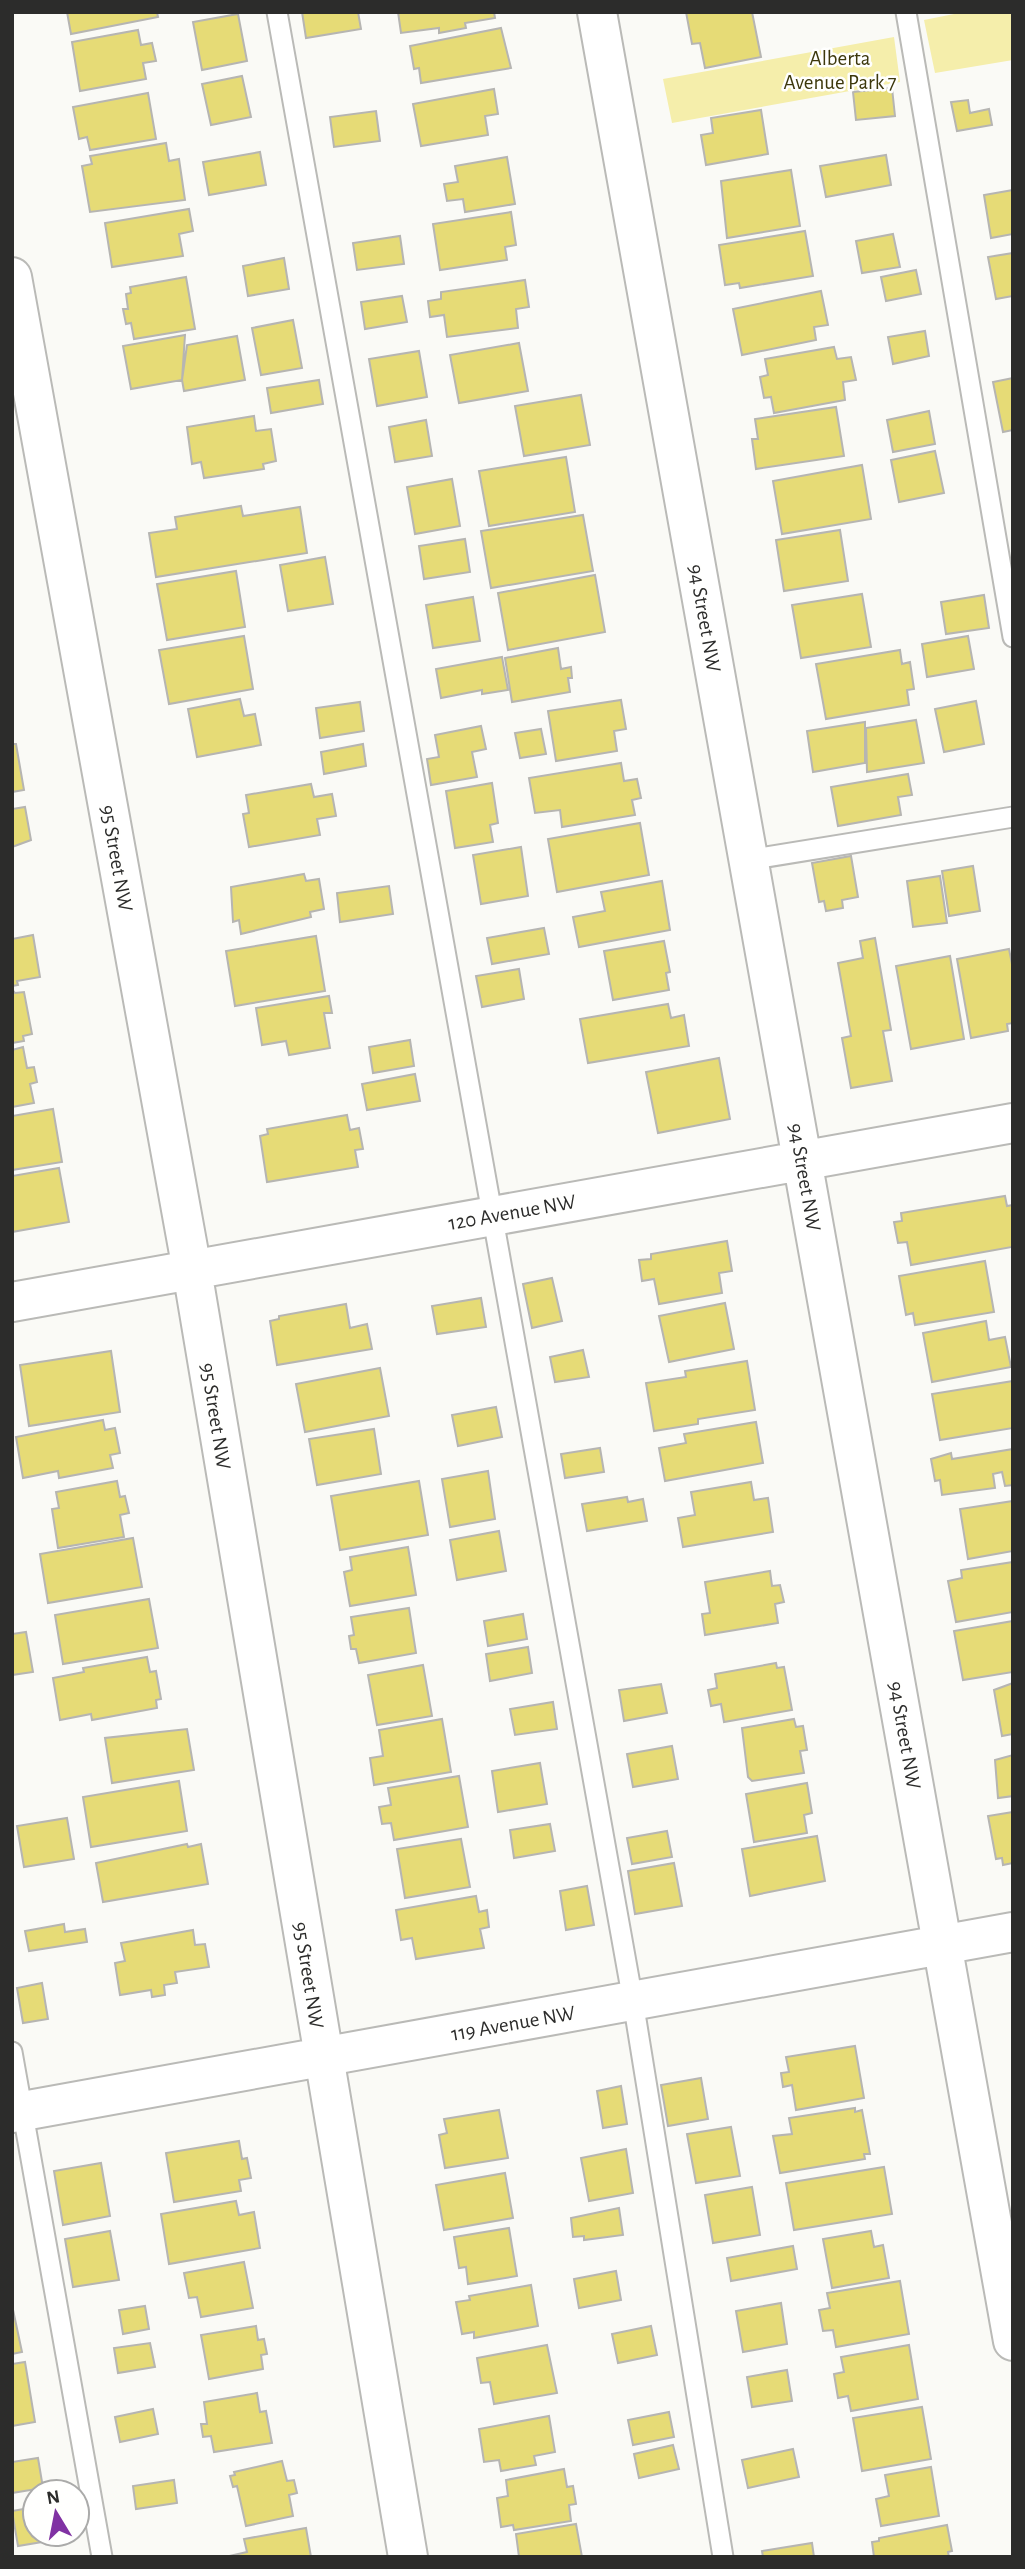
<svg xmlns="http://www.w3.org/2000/svg" width="1025" height="2569" viewBox="0 0 1025 2569" font-family="'Alegreya Sans',sans-serif">
  <style>
    .green { fill: #f5eeab }
    .building { fill: #e6db76; stroke: #b6b5b2; stroke-width: 2 }
    .lines { fill: none; stroke-linecap: round; stroke-linejoin: round }
    .service-casing { stroke: #babab7; stroke-width: 23 }
    .minor-casing { stroke: #babab7; stroke-width: 42 }
    .service { stroke: #fff; stroke-width: 19 }
    .minor { stroke: #fff; stroke-width: 38 }
    .labels { text-anchor: middle; stroke-width: 5; stroke-linejoin: round; paint-order: stroke }
    .park-label { font-size: 21px; fill: #3d380c; stroke: #fffffe }
    .street-label { font-size: 21px; fill: #2c2c2b; stroke: #fffffe }
  </style>
  <rect width="100%" height="100%" fill="#fafaf6"/>
  <path class="green" d="M964 12H1013V60L935 73 924 20Z
    M894 37 900 82 672 123 663 79Z"/>
  <path class="building" d="M67 12H157L158 17 71 34Z
    M302 12H358L361 29 306 38Z
    M398 12H494L495 18 465 23 466 28 439 33V28L401 33Z
    M686 12H752L761 57 705 68 700 43 692 44Z
    M238 14 247 61 202 70 193 22Z
    M501 28 511 68 421 83 419 68 414 69 410 46Z
    M138 30 141 45 152 43 156 61 143 63 146 79 80 91 72 42Z
    M242 76 251 117 211 125 202 84Z
    M892 88 895 116 856 120 853 92Z
    M494 89 498 114 485 116 488 135 421 146 413 104Z
    M148 93 156 139 90 150 87 137 79 139 73 107Z
    M968 100 970 113 989 109 992 125 957 131 951 102Z
    M761 110 768 154 706 165 701 135 713 133 711 118Z
    M376 111 380 141 334 147 330 117Z
    M166 143 169 161 179 159 185 200 90 212 82 166 92 164 90 156Z
    M260 152 266 185 209 195 203 162Z
    M886 155 891 185 826 197 820 166Z
    M507 157 515 204 465 212 463 199 447 201 444 184 458 182 455 166Z
    M791 170 800 226 727 238 721 181Z
    M1013 190V234L991 238 984 195Z
    M189 209 193 231 179 234 183 256 112 267 105 223Z
    M511 212 516 245 505 247 507 260 440 270 433 224Z
    M805 231 813 276 740 288 739 283 725 285 719 245Z
    M893 234 900 267 862 273 856 241Z
    M400 236 404 264 357 270 353 243Z
    M1013 253V296L996 299 988 257Z
    M284 258 289 289 248 296 243 266Z
    M916 270 921 294 886 301 881 277Z
    M186 277 195 329 134 339 131 323 126 324 123 309H128L126 294 131 293 130 287Z
    M525 280 529 307 516 309 518 328 447 337 444 315 430 317 428 301 441 299V292Z
    M821 291 828 325 814 327 816 340 742 355 733 309Z
    M402 296 407 322 365 329 361 302Z
    M293 320 302 368 261 375 252 328Z
    M925 331 929 356 893 364 888 337Z
    M185 335 182 380 131 389 123 346Z
    M237 336 245 380 184 391 182 380 187 345Z
    M519 343 528 391 459 403 450 355Z
    M834 347 837 359 851 357 856 380 843 382 845 400 774 413 771 397 764 398 760 377 768 375 765 359Z
    M419 351 427 397 377 406 369 359Z
    M1013 378V430L1003 432 993 382Z
    M319 380 323 404 271 413 267 388Z
    M581 395 590 445 524 456 515 406Z
    M836 407 844 456 756 469 752 439H758L755 419Z
    M929 411 935 444 893 452 887 420Z
    M254 416 256 431 271 429 276 461 263 464 264 469 204 478 201 462 192 464 187 427Z
    M426 420 432 456 395 462 389 427Z
    M935 451 944 493 899 502 891 460Z
    M566 457 575 512 489 526 479 471Z
    M862 465 871 519 782 534 773 481Z
    M452 479 460 526 415 534 407 487Z
    M241 506 243 516 300 507 307 553 156 577 149 533 177 529 175 517Z
    M583 515 593 571 491 588 481 531Z
    M840 530 848 581 784 591 776 540Z
    M465 539 470 572 424 579 419 546Z
    M325 557 333 604 288 611 280 565Z
    M236 571 245 627 167 640 157 584Z
    M595 575 605 632 508 650 498 593Z
    M862 594 871 647 801 658 792 605Z
    M984 595 989 628 946 634 941 602Z
    M473 597 480 641 433 648 426 605Z
    M244 636 253 689 169 704 159 650Z
    M968 636 974 669 927 677 922 644Z
    M558 648 561 669 571 667 572 678H568L570 692 512 702 505 658Z
    M900 650 902 664 910 662 914 689 907 690 909 705 826 719 816 664Z
    M502 657 508 690 482 694V690L441 698 436 669Z
    M240 699 244 716 255 714 261 745 197 757 188 709Z
    M621 700 626 729 614 731 617 751 556 761 548 711Z
    M976 701 984 744 944 752 935 709Z
    M360 702 364 731 320 738 316 708Z
    M916 720 924 763 867 772 866 728Z
    M865 722V763L813 772 807 731Z
    M481 726 486 749 472 752 477 777 431 785 427 759 439 757 435 735Z
    M541 729 546 754 520 758 515 733Z
    M12 744H16L24 790 12 792Z
    M363 744 366 766 324 774 321 752Z
    M621 763 624 781 637 779 641 798 632 800 635 815 562 827 560 810 535 813 529 778Z
    M908 774 912 795 898 797 901 815 838 826 831 787Z
    M492 783 498 823 490 825 493 842 455 848 446 791Z
    M311 784 314 797 332 794 336 816 317 819 320 835 249 847 243 814 249 813 246 795Z
    M25 807 31 840 12 847V809Z
    M640 823 649 875 557 892 548 839Z
    M521 847 528 896 481 904 473 855Z
    M851 856 858 897 842 900 843 908 826 911 824 901 819 902 812 863Z
    M973 866 980 911 949 916 942 871Z
    M304 874 306 881 319 879 324 909 310 912 311 917 241 934 239 920 233 922 231 887Z
    M940 876 947 923 913 927 907 881Z
    M662 881 670 930 579 947 573 917 605 911 601 892Z
    M389 886 393 914 340 922 337 893Z
    M544 928 549 954 492 964 487 938Z
    M33 935 40 977 17 981 18 985 12 986V939Z
    M316 936 325 991 235 1006 226 951Z
    M875 938 891 1030 883 1031 892 1081 851 1088 842 1038 851 1036 838 963 863 958 860 941Z
    M664 941 670 972 666 973 669 990 613 1000 604 951Z
    M1009 949 1013 969V1023L1007 1024 1008 1031 971 1038 957 959Z
    M950 956 964 1039 911 1049 896 966Z
    M519 969 524 999 482 1007 476 976Z
    M12 989 15 993 24 992 32 1034 23 1036 24 1041 12 1043Z
    M329 996 332 1013H324L330 1048 289 1055 286 1041 262 1045 256 1008Z
    M668 1004 671 1018 684 1015 689 1046 588 1063 580 1019Z
    M410 1040 414 1066 373 1073 369 1047Z
    M23 1047 27 1068 34 1067 37 1082 30 1084 34 1103 12 1107V1050Z
    M719 1058 730 1119 658 1133 646 1072Z
    M415 1074 420 1101 367 1110 362 1084Z
    M53 1109 62 1162 12 1170V1116Z
    M347 1115 350 1130 359 1128 363 1149 355 1150 358 1167 267 1182 260 1136 268 1134 267 1129Z
    M59 1168 69 1222 12 1232V1176Z
    M1005 1196 1007 1206 1013 1205 1012 1247 911 1265 907 1242 898 1243 894 1222 902 1221 901 1213Z
    M727 1241 732 1271 719 1273 722 1293 659 1304 654 1279 642 1281 639 1260 651 1259V1254Z
    M985 1261 994 1312 915 1325 913 1313 906 1315 899 1276Z
    M552 1278 562 1321 532 1328 523 1284Z
    M481 1298 486 1327 437 1334 432 1306Z
    M725 1303 734 1349 669 1362 659 1316Z
    M346 1304 350 1328 367 1324 372 1349 277 1365 270 1321 279 1319V1316Z
    M986 1321 989 1340 1005 1337 1011 1367 932 1382 923 1333Z
    M583 1350 589 1377 555 1382 550 1357Z
    M111 1351 120 1412 29 1426 20 1365Z
    M747 1361 755 1410 698 1419V1424L654 1431 646 1383 686 1377 685 1371Z
    M380 1368 389 1416 305 1432 296 1384Z
    M1013 1381V1428L940 1440 932 1394Z
    M496 1407 502 1437 458 1446 452 1415Z
    M103 1420 105 1430 115 1428 120 1453 110 1455 113 1468 59 1478 58 1471 23 1478 16 1437Z
    M756 1422 763 1463 665 1481 659 1448 686 1443 684 1434Z
    M374 1429 381 1474 317 1485 309 1439Z
    M600 1448 604 1472 565 1478 561 1454Z
    M1013 1449V1485L1005 1486 1002 1472 993 1474 995 1488 942 1495 940 1480 935 1481 931 1459 951 1453 952 1459Z
    M488 1471 495 1519 450 1527 442 1479Z
    M117 1481 120 1497 125 1496 129 1513 120 1515 124 1537 58 1548 52 1509 59 1508 56 1492Z
    M419 1481 428 1535 340 1550 331 1496Z
    M751 1482 754 1500 768 1498 773 1532 683 1547 678 1518 695 1515 691 1492Z
    M627 1497 628 1502 643 1499 647 1521 587 1531 582 1504Z
    M1013 1501V1551L968 1559 960 1509Z
    M499 1531 506 1571 457 1580 450 1540Z
    M133 1538 142 1587 48 1603 40 1554Z
    M408 1547 416 1595 350 1606 344 1572 352 1570 350 1557Z
    M1013 1562V1612L956 1622 948 1581 962 1578 961 1570Z
    M770 1571 772 1586 780 1585 784 1602 775 1604 778 1623 705 1635 702 1614 710 1613 705 1582Z
    M149 1599 158 1648 63 1664 55 1615Z
    M409 1608 416 1653 359 1663 356 1649H351L349 1636 354 1635 351 1617Z
    M523 1614 527 1639 488 1646 484 1621Z
    M1013 1621V1672L963 1680 954 1631Z
    M26 1632 33 1672 12 1675V1634Z
    M528 1647 532 1673 490 1681 486 1654Z
    M147 1657 150 1672 156 1671 161 1699 156 1700 157 1708 92 1720 91 1714 60 1720 53 1678 84 1672 83 1668Z
    M776 1663 777 1668 784 1667 792 1710 724 1722 721 1704 711 1706 708 1690 717 1688 715 1674Z
    M423 1665 432 1716 377 1725 368 1675Z
    M1013 1683V1734L1002 1736 994 1690Z
    M661 1684 667 1713 624 1721 619 1690Z
    M553 1702 557 1729 515 1735 510 1709Z
    M442 1719 451 1772 374 1785 370 1758 383 1756 379 1730Z
    M794 1719 796 1727 803 1726 807 1750 800 1751 804 1773 752 1781 748 1777 742 1728Z
    M187 1729 194 1770 112 1783 105 1738Z
    M672 1746 678 1779 633 1787 627 1754Z
    M1013 1755V1796L998 1798 995 1760Z
    M540 1763 547 1804 498 1812 492 1771Z
    M459 1776 468 1827 394 1840 391 1823 382 1824 379 1807 391 1805 388 1788Z
    M179 1781 187 1831 91 1847 83 1797Z
    M807 1783 812 1813 804 1815 807 1833 754 1842 746 1794Z
    M1013 1812V1863L1003 1865 1002 1858 996 1859 988 1816Z
    M67 1818 74 1859 24 1867 17 1826Z
    M550 1824 555 1851 514 1858 510 1830Z
    M667 1831 672 1857 632 1864 627 1838Z
    M817 1836 825 1881 750 1896 742 1849Z
    M461 1839 470 1887 405 1898 397 1849Z
    M187 1844 188 1847 201 1844 208 1884 103 1902 96 1863Z
    M674 1863 682 1906 635 1914 628 1871Z
    M587 1886 594 1925 566 1930 560 1891Z
    M476 1896 479 1912 487 1910 489 1927 480 1929 484 1948 416 1959 412 1938 401 1940 396 1910Z
    M64 1924 65 1932 85 1929 87 1942 29 1951 25 1931Z
    M193 1930 195 1945 205 1944 209 1967 175 1972 177 1983 164 1985 165 1995 152 1997 151 1990 120 1995 115 1963 125 1961 121 1943Z
    M42 1983 48 2019 23 2023 17 1988Z
    M855 2046 864 2098 796 2110 792 2085 783 2087 781 2073 789 2072 786 2057Z
    M701 2078 708 2119 668 2126 661 2085Z
    M621 2086 627 2124 603 2128 597 2091Z
    M855 2108V2112L862 2110 870 2154H864L865 2159 780 2173 773 2136 792 2134 789 2118Z
    M499 2110 508 2158 445 2168 439 2135 447 2133 444 2119Z
    M731 2127 740 2176 696 2183 687 2134Z
    M239 2141 242 2159 247 2158 251 2178 239 2180 241 2191 174 2202 166 2153Z
    M626 2149 633 2193 589 2201 581 2158Z
    M101 2163 110 2216 63 2225 54 2171Z
    M884 2167 892 2214 794 2230 786 2183Z
    M505 2173 513 2218 444 2230 436 2185Z
    M752 2187 760 2235 713 2243 705 2195Z
    M236 2201 239 2215 254 2212 260 2248 169 2264 161 2214Z
    M619 2208 623 2235 584 2240V2236L573 2237 571 2218Z
    M509 2228 517 2276 468 2284 466 2267 459 2268 454 2237Z
    M110 2231 119 2280 73 2287 65 2239Z
    M871 2231 874 2247 883 2245 889 2278 832 2288 823 2239Z
    M793 2246 797 2269 731 2281 727 2258Z
    M244 2262 253 2308 201 2317 197 2297 189 2298 184 2273Z
    M616 2271 621 2300 579 2308 574 2279Z
    M900 2281 909 2334 836 2347 833 2330 823 2331 819 2310 830 2308 827 2293Z
    M531 2285 538 2326 474 2338V2332L462 2334 456 2302 470 2300 469 2296Z
    M781 2303 787 2344 743 2352 736 2311Z
    M12 2305 22 2352 12 2354Z
    M145 2306 149 2329 123 2334 119 2310Z
    M256 2326 258 2340 264 2339 267 2354 261 2355 263 2369 209 2379 201 2335Z
    M651 2326 657 2355 618 2363 612 2334Z
    M150 2343 155 2367 118 2373 114 2348Z
    M547 2345 557 2393 494 2404 490 2382 481 2383 477 2358Z
    M909 2345 918 2399 851 2411 848 2396 838 2398 834 2374 844 2372 841 2357Z
    M25 2362 35 2422 12 2426V2364Z
    M787 2370 792 2401 752 2407 747 2377Z
    M257 2393 260 2412 266 2411 272 2443 214 2452 211 2436 203 2437 201 2424H207L204 2402Z
    M922 2407 931 2459 862 2471 853 2418Z
    M153 2409 158 2434 120 2442 115 2417Z
    M669 2412 674 2437 633 2445 628 2420Z
    M549 2416 555 2452 534 2456 536 2465 501 2471 499 2460 484 2462 479 2429Z
    M673 2445 679 2469 639 2478 634 2454Z
    M793 2449 799 2477 748 2488 742 2460Z
    M38 2458 43 2488 12 2493V2462Z
    M282 2461 287 2481 294 2480 297 2493 289 2495 293 2516 246 2526 237 2486 233 2487 230 2476 235 2475 234 2472Z
    M931 2467 939 2516 881 2526 876 2499 889 2496 885 2475Z
    M564 2469 567 2487 573 2486 576 2504 569 2505 571 2521 514 2530 513 2525 501 2527 497 2498 508 2496 506 2480Z
    M174 2480 177 2503 136 2509 133 2486Z
    M35 2507V2534H59L60 2539 18 2546 12 2511Z
    M576 2524 582 2557H519L516 2534Z
    M947 2525 952 2551 948 2552 949 2557H874L872 2542 879 2541V2538Z
    M306 2528 311 2557H225L247 2552 244 2539Z
    M812 2543 814 2557H763L762 2551Z"/>
  <g class="lines">
    <defs>
      <path id="service" d="M277 12 633 2001 723 2557
        M906 12 1013 637
        M748 860 1013 817
        M12 2052 102 2557"/>
      <path id="minor" d="M597 12 1013 2341
        M12 277 192 1270 408 2557
        M12 1302 1013 1123
        M12 2113 1013 1932"/>
    </defs>
    <use href="#service" class="service-casing"/>
    <use href="#minor" class="minor-casing"/>
    <use href="#service" class="service"/>
    <use href="#minor" class="minor"/>
  </g>
  <g class="labels">
    <g class="park-label">
      <text x="840" y="65">Alberta<tspan x="840" dy="24">Avenue Park 7</tspan></text>
    </g>
    <g class="street-label">
      <text transform="translate(705 618) rotate(80)" y="7">94 Street NW</text>
      <text transform="translate(117 858) rotate(80)" y="7">95 Street NW</text>
      <text transform="translate(805 1177) rotate(80)" y="7">94 Street NW</text>
      <text transform="translate(512 1212) rotate(-10)" y="7">120 Avenue NW</text>
      <text transform="translate(216 1416) rotate(81)" y="7">95 Street NW</text>
      <text transform="translate(905 1735) rotate(80)" y="7">94 Street NW</text>
      <text transform="translate(309 1975) rotate(81)" y="7">95 Street NW</text>
      <text transform="translate(513 2023) rotate(-10)" y="7">119 Avenue NW</text>
    </g>
  </g>
  <rect width="1025" height="2569" fill="none" stroke="#2c2c2b" stroke-width="28"/>
  <g transform="translate(56 2513) rotate(350)"><circle r="33" fill="#fffffe" stroke="#ababaa" stroke-width="2"/>
  <path d="M0-5L12 26L0 18L-12 26Z" fill="#8032a3"/>
  <text y="-10" font-size="19" font-weight="bold" text-anchor="middle" fill="#2c2c2b">N</text>
  </g>
</svg>
